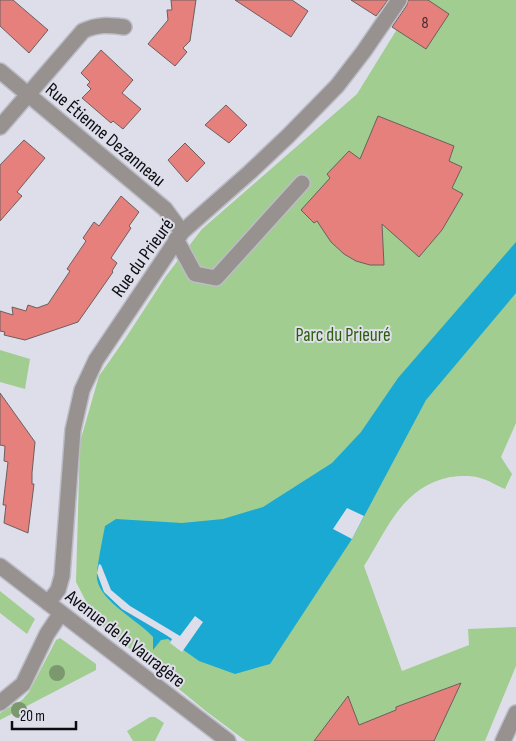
<svg xmlns="http://www.w3.org/2000/svg" width="516" height="741" viewBox="0 0 516 741" font-family="'Sofia Sans Condensed',sans-serif">
  <style>
    .green { fill: #a2cd90 }
    .water { fill: #19a9d3 }
    .pier { fill: #dddeea }
    .building { fill: #e5807c; stroke: #6c5f5e }
    .lines { fill: none; stroke-linecap: round; stroke-linejoin: round }
    .minor-casing { stroke: #bcbcc7; stroke-width: 18 }
    .minor { stroke: #97928f; stroke-width: 15 }
    .tree { fill: #7b986e }
    .labels { text-anchor: middle; stroke-width: 4; stroke-linejoin: round; paint-order: stroke }
    .number-label { font-size: 16px; fill: #42292b }
    .street-label { font-size: 19px; fill: #0c0c10; stroke: #dddeea }
    .park-label { font-size: 19px; fill: #2b5e08; stroke: #dddeea }
  </style>
  <rect width="100%" height="100%" fill="#dddeea"/>
  <path class="green" d="M415 0H516V423L501 457 512 474 505 489C497 486 489 480 480 478 471 475 459 476 450 477 402 487 388 528 364 566L402 671 469 645 468 629 516 627V666L485 741H246L207 712 96 621 76 582 80 442 99 376 125 339 166 276 202 229 357 94Z
    M0 350 30 359 25 389 0 382Z
    M0 591 35 619 27 634 0 613Z
    M60 638 96 664V670L0 720V713L22 700 29 692 56 640Z
    M150 717H155L164 723 155 741H133L127 731Z"/>
  <path class="water" d="M516 242V293L426 400 352 539 270 664 235 674 199 661 168 639 161 640 153 650V637C138 620 101 602 97 579 96 570 103 537 105 526L116 519 182 523 223 519 263 507 332 463 361 432 398 378Z"/>
  <path class="pier" d="M347 508 364 516 352 539 333 529Z
    M99 564 101 565 111 590 130 606 180 636 195 616 203 622 182 652 170 643 172 639 166 635 122 609 104 592 97 573Z"/>
  <path class="building" d="M0 0H13L48 30 29 53 0 26Z
    M171 0H196L190 41 183 48 187 52 175 66 148 44 168 20 167 10H172Z
    M235 0H292L308 11 291 37Z
    M351 0H388L376 16Z
    M408 0H428L449 14 426 49 392 27 407 5Z
    M101 50 133 80 122 93 141 109 123 129 113 121 111 123 82 98 91 89 87 85 90 82 81 73Z
    M226 105 247 125 229 143 205 125Z
    M378 116 454 146 449 161 462 167 452 188 463 194 442 230 419 257 382 224 384 265H370L356 261 344 254 331 242 317 221 314 223 301 210 330 178 327 174 349 151 360 159Z
    M24 140 45 158 17 192 22 196 0 221V165Z
    M185 143 205 163 187 182 168 160Z
    M121 196 139 212 129 226 131 228 111 258 117 263 112 271 113 272 78 322 25 340 4 335 5 332 0 331V311L13 315 12 307 26 311 28 305 37 308 48 304 70 271 67 269 86 241 83 238 94 222 99 226Z
    M0 393 35 442 32 473V484H34L28 533 4 523 6 505H3L8 462 4 461 5 446 0 445Z
    M461 683 434 741H314L348 696 359 725 396 710V707Z"/>
  <g class="lines">
    <defs>
      <path id="minor" d="M0 71 165 209 182 232
        M0 127 83 31C98 24 108 25 124 27
        M176 239 195 274 216 278 302 183
        M0 566 228 741
        M48 603 58 590 62 576 73 430 82 390 96 360 182 232 250 172 288 136 337 86 364 51 399 0
        M0 703 23 684 47 634 61 613
        M503 741 516 713"/>
    </defs>
    <use href="#minor" class="minor-casing"/>
    <use href="#minor" class="minor"/>
  </g>
  <g class="tree">
    <circle cx="57" cy="673" r="8"/>
    <circle cx="19" cy="710" r="8"/>
  </g>
  <g class="labels">
    <g class="number-label">
      <text x="425" y="28">8</text>
    </g>
    <g class="street-label">
      <text transform="translate(106 134) rotate(40)" y="7">Rue Étienne Dezanneau</text>
      <text transform="translate(142 257) rotate(-54)" y="7">Rue du Prieuré</text>
      <text transform="translate(126 638) rotate(38)" y="7">Avenue de la Vauragère</text>
    </g>
    <g class="park-label">
      <text x="343" y="341">Parc du Prieuré</text>
    </g>
  </g>
  <path d="M12 721v8h64v-8" fill="none" stroke="#0c0c10" stroke-width="2.5"/>
  <text x="20" y="721" font-size="15" fill="#0c0c10" stroke="#dddeea" stroke-width="4" paint-order="stroke">20 m</text>
</svg>
